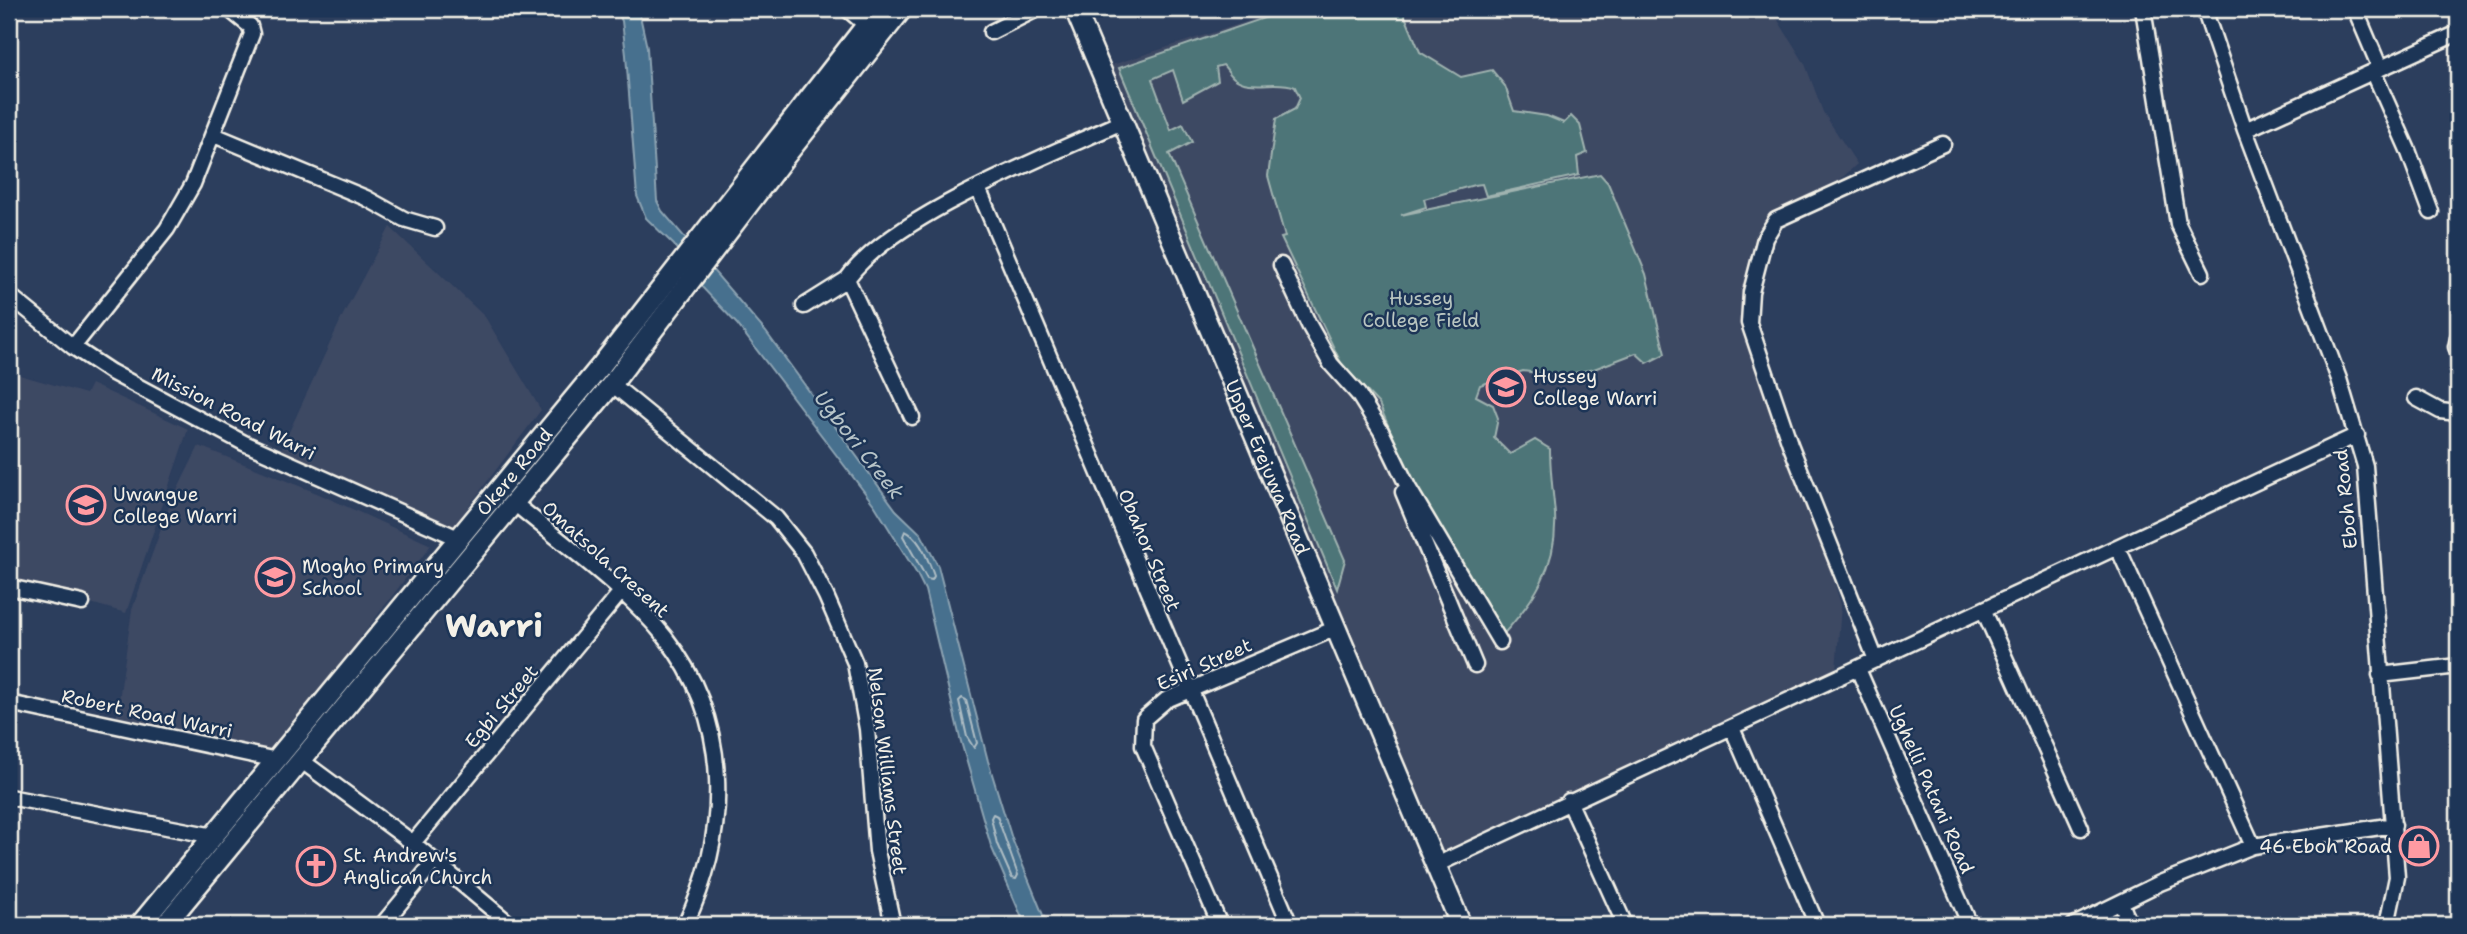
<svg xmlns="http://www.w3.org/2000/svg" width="2467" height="934" viewBox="0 0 2467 934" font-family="'Shantell Sans',sans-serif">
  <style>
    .built { fill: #3e4964 }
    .green { fill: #4d7578; stroke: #a0b3b0; stroke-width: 2 }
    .water { fill: #466f8e; stroke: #8ca3b2; stroke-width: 2 }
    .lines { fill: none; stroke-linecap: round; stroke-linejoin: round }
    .shore { stroke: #aebdc4; stroke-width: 2 }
    .street-casing { stroke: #f4f1e8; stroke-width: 19 }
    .secondary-casing { stroke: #f4f1e8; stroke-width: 24 }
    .street { stroke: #1d3557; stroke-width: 14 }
    .secondary { stroke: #1d3557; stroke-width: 19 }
    .labels { text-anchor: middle; stroke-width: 5; stroke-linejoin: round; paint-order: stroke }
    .park-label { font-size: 19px; fill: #bac6c1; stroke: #1d3557 }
    .poi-label { font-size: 19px; fill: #f4f1e8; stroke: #1d3557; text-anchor: start }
    .street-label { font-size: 19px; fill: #f4f1e8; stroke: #1d3557 }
    .water-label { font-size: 21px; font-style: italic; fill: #b7c4c8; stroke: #1d3557 }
    .town-label { font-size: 33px; font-weight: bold; fill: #f4f1e8; stroke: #1d3557 }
  </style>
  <rect width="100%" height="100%" fill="#2c3e5d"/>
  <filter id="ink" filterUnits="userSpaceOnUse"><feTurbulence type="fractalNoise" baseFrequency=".0143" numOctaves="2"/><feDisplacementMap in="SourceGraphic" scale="14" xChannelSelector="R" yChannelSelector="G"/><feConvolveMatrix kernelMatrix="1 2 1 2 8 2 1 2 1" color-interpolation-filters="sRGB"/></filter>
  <g filter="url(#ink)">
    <path class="built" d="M1286 9H1771L1805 64 1823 112 1857 164 1830 189 1770 213 1747 294 1841 605 1836 669 1436 858 1112 65Z
      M390 227 485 317 541 410 450 531 277 458 343 315Z
      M9 372 86 394 91 384 188 429 126 613 9 580Z
      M199 446 319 494 431 545 271 755 116 721 132 610 169 507Z"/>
    <path class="green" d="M1290 9H1402L1420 52 1461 77 1492 70 1505 86 1514 111 1547 116 1564 123 1571 116 1580 125 1587 153 1577 157 1579 175 1486 196 1482 184 1474 185 1424 199 1426 207 1401 215 1600 174 1608 183 1646 274 1665 354 1647 363 1636 353 1594 369 1560 376 1523 371 1480 385 1476 396 1493 405 1498 418 1494 438 1510 454 1535 440 1550 449C1550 471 1553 492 1555 514 1558 566 1534 601 1500 638L1414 487 1379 404 1342 365 1281 238 1285 237 1268 176 1276 119 1295 109 1300 98 1295 87C1277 79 1250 91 1234 78 1230 75 1227 69 1223 65L1216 67 1218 81 1183 100 1173 70 1152 79 1171 130 1183 124 1192 142 1169 154 1345 560 1337 589 1119 68Z"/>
    <path class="water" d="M616 9 639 11 647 48 657 201 662 211 766 332 896 510 921 534 938 566 988 761 1012 839 1047 925H1025L991 846 960 738 925 590 917 574 875 506 737 324 698 283 674 245 646 218 637 196 626 55 622 21Z"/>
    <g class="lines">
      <path class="shore" d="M905 531C920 537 929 561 934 576L932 580 927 579 903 536Z
        M962 698 966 700 977 743 974 748 967 737 959 701Z
        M993 814 997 816 1018 875 1016 879 1012 878 997 844 991 818Z"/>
      <defs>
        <path id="street" d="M847 9 866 25
          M2143 9 2178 224 2202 273
          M2204 9 2245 130 2339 379 2365 466 2397 877 2387 925
          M2355 9 2380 68
          M991 32 1037 9
          M2373 71 2408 150 2431 212
          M2245 130 2458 33
          M214 135 366 198 404 219 435 228
          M978 188 1290 925
          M1281 265 1309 325 1331 364 1358 394 1381 431 1408 487 1500 642
          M9 295 73 347 111 372 244 443 458 538
          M804 306 847 279
          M2458 338 2456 347 2458 351
          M73 347 167 229 193 184 252 34 250 26 229 9
          M612 384 776 518 804 553 826 596 855 663 867 729 877 851 893 925
          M2416 398 2440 411 2458 413
          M912 417 847 279C893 215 1048 156 1122 122
          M1403 492 1475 665
          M513 502C563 544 625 587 665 637 732 722 730 832 685 925
          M2118 548 2253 846
          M9 587 82 603
          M1984 611 2081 828
          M1876 660 1790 444 1749 323 1751 292 1765 238 1776 220 1943 144
          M1858 669 1970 925
          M2380 675 2458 666
          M9 703 277 760
          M1732 728 1817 925
          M302 761 413 843 511 925
          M9 797 214 836
          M1569 801 1625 925
          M413 843 620 593
          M1436 865 2357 435
          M2121 903 2130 925
          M382 925 434 862
          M1220 925 1143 746 1144 719 1166 700 1334 629
          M2074 925 2160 883 2253 846 2394 825"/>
        <g id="secondary">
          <path id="s1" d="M1075 9 1461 925"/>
          <path id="s2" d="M140 925 600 367 879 9"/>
          <path d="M165 925 612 384 783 159 902 9"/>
        </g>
      </defs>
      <use href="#street" class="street-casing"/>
      <use href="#secondary" class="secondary-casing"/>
      <use href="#street" class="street"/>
      <use href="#secondary" class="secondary"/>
    </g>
  </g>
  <defs>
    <symbol id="university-ring" viewBox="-11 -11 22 22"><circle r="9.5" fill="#1d3557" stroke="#ff9aa2" stroke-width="1.5"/><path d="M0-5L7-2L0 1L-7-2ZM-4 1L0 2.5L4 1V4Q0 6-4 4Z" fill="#ff9aa2"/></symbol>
    <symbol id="school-ring" viewBox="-11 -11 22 22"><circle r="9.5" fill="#1d3557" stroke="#ff9aa2" stroke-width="1.5"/><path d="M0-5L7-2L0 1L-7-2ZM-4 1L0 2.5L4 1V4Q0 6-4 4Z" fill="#ff9aa2"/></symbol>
    <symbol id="shop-ring" viewBox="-11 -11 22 22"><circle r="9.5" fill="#1d3557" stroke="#ff9aa2" stroke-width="1.5"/><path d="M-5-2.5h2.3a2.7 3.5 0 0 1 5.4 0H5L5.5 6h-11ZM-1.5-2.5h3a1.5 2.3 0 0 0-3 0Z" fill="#ff9aa2"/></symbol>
    <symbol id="church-ring" viewBox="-11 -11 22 22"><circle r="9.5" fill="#1d3557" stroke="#ff9aa2" stroke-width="1.5"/><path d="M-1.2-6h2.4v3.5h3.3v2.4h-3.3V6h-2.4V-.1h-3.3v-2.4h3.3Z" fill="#ff9aa2"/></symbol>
  </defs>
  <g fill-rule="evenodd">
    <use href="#university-ring" x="1484" y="365" width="44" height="44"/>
    <use href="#university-ring" x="64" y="483" width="44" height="44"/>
    <use href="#school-ring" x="253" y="555" width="44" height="44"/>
    <use href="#shop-ring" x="2397" y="824" width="44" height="44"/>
    <use href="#church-ring" x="294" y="844" width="44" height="44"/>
  </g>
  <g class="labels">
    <g class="park-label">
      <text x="1421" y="305">Hussey<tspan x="1421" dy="22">College Field</tspan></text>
    </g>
    <g class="poi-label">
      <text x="1533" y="383">Hussey<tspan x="1533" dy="22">College Warri</tspan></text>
      <text x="113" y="501">Uwangue<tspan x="113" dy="22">College Warri</tspan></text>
      <text x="302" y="573">Mogho Primary<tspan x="302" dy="22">School</tspan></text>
      <text x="2392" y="853" text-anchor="end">46 Eboh Road</text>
      <text x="343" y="862">St. Andrew's<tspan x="343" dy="22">Anglican Church</tspan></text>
    </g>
    <g class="street-label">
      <text transform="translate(234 413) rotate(27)" y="7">Mission Road Warri</text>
      <text dy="7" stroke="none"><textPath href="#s1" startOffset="497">Upper Erejuwa Road</textPath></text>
      <text dy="7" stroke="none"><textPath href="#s2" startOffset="588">Okere Road</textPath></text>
      <text transform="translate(2345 499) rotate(-96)" y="7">Eboh Road</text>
      <text transform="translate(1150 550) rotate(67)" y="7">Obahor Street</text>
      <text transform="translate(606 559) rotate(42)" y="7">Omatsola Cresent</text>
      <text transform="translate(1204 664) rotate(-24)" y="7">Esiri Street</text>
      <text transform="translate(501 706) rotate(-50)" y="7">Egbi Street</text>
      <text transform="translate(147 713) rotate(12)" y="7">Robert Road Warri</text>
      <text transform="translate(888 771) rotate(83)" y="7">Nelson Williams Street</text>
      <text transform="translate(1932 789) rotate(66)" y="7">Ughelli Patani Road</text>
    </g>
    <g class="water-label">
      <text transform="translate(859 445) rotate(52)" y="7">Ugbori Creek</text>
    </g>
    <g class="town-label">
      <text x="494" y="637">Warri</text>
    </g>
  </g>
  <rect width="2467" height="934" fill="none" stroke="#1d3557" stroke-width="35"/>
  <rect x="18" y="18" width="2432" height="899" fill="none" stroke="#f4f1e8" stroke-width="2.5" filter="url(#ink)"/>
</svg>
